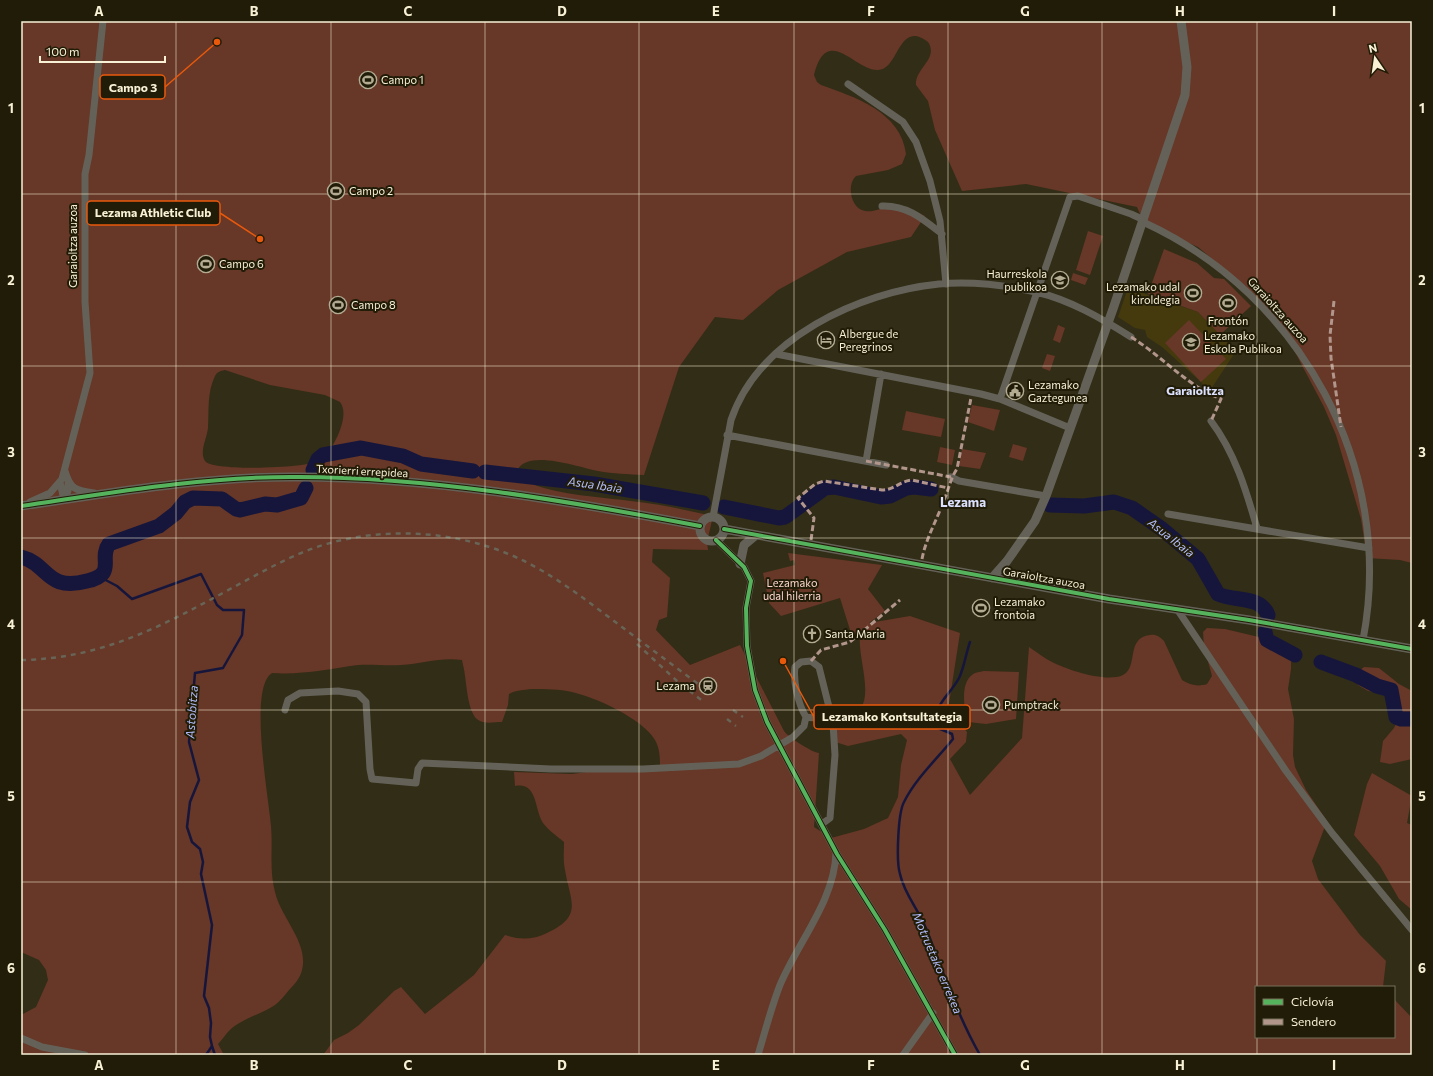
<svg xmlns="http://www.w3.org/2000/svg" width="1433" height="1076" viewBox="0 0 1433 1076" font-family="Commissioner,sans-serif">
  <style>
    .built { fill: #443a0d }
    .green { fill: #673727; fill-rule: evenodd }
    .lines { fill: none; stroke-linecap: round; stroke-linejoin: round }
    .stream { stroke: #16163d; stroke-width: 2.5 }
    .river { stroke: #16163d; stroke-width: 15 }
    .minor { stroke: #646258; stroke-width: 7 }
    .tertiary { stroke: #646258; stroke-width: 9 }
    .rail { stroke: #686456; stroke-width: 2.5; stroke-dasharray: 5 5; stroke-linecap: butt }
    .quiet { stroke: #b2968c; stroke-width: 3; stroke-dasharray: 6 3; stroke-linecap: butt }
    .cycleway-casing { stroke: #211c07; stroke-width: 6 }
    .cycleway { stroke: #56b35d; stroke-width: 4 }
    .grid { fill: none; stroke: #f8f1d6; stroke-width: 1; stroke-opacity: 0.55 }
    .labels { text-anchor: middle; stroke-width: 4; stroke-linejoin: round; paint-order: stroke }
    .poi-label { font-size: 11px; fill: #f8f1d6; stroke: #211c07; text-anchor: start }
    .street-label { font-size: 11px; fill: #f8f1d6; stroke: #211c07 }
    .park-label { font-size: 11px; fill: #fcd6cc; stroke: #211c07 }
    .neighbourhood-label { font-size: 12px; font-weight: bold; fill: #dbe1fe; stroke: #211c07 }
    .water-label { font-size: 12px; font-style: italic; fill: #b3befd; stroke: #211c07 }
    .quarter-label { font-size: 13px; font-weight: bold; fill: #dbe1fe; stroke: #211c07 }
    .leader { fill: none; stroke: #e8590c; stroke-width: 1.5 }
    .callout-dot { fill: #e8590c; stroke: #211c07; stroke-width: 1.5 }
    .callout { fill: #211c07; stroke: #e8590c; stroke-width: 1.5 }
    .callout-label { font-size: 12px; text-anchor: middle; font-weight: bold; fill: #f8f1d6 }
    .neatline { fill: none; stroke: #f8f1d6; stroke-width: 1.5 }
    .grid-label { font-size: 13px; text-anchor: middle; font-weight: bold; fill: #f8f1d6 }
  </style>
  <rect width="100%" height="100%" fill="#322d17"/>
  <path class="built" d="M1128 288 1198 312 1236 351 1209 392 1201 382 1162 347 1147 337 1145 330 1135 328 1118 317Z"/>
  <path class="green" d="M21 21H1412V563L1400 560 1367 558 1361 519 1336 435 1324 407 1287 337 1274 316 1247 288 1198 247 1168 234 1145 226 1137 207 1026 184 962 191 935 130 928 101 916 85C915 68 939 59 928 42 898 19 899 70 878 70 855 71 827 23 814 75L817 82 821 85C855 97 901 112 906 154L902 164 888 170 856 176C846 185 851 209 865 211 874 213 884 206 893 206 904 205 915 211 925 216L911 237 847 252 778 290 743 320 715 317 679 367 644 475C628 474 613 474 598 471 580 468 527 448 517 471 519 478 524 481 532 484 560 495 601 497 631 501 659 504 686 510 713 516L707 542 708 550 653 549 652 562 670 578 667 617 659 620 656 630 690 665 740 645 784 731C788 737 813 753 819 753L814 827 831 838 864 829 888 818 898 797 901 765 907 740 901 734 848 746 832 741 835 726C842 718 856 717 861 708 873 690 855 650 861 630L854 635 851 633 840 598 781 616 769 603 763 573 795 565 794 560 790 561 788 553 882 565 868 589 885 611 869 623 910 616 960 633 948 710 967 732 966 742 950 759 970 795 1022 738 1029 647C1037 652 1044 658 1052 662 1068 670 1106 683 1123 675 1139 667 1125 638 1150 635 1156 634 1160 637 1164 641L1182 680C1190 685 1198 687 1207 684L1212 676 1204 647 1203 632 1207 628 1225 629 1263 638 1267 642 1291 653V669L1288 689 1294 719 1293 755 1295 767 1306 790 1327 821 1312 861 1318 879 1360 935 1386 961 1383 987H1256V1037H1394V999L1412 1018V1055H323L334 1040 348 1033 359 1025 394 991 401 987 425 1014 474 975 505 935C519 940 533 940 547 933 584 916 570 901 565 870 563 861 564 851 564 842 557 836 549 831 543 823 534 809 538 782 515 786L514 772 572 774 608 769 660 767C660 758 660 749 655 740 643 719 595 697 572 692 559 689 546 689 532 689 524 690 515 690 509 694L508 705 502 722C495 722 486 724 480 721 466 715 467 678 463 665L462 660C440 657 422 664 401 665 386 666 372 664 358 665 329 669 302 675 272 673 248 688 269 798 271 826 273 848 269 870 275 892 281 918 309 943 302 970 300 978 295 984 289 990 285 995 280 1001 275 1005 262 1014 244 1018 232 1028 227 1032 223 1039 218 1044L224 1055H21V1015L36 1007 48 980 46 970 39 960 21 952ZM225 370 270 385 325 395 340 402C351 416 333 448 323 460 311 468 212 472 205 461 199 452 207 438 208 428 209 411 207 392 215 376 217 372 220 371 225 370Z
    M1088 231 1103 236 1090 275 1076 270Z
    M1164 249 1197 263 1214 278 1224 279 1251 306 1220 335 1198 312 1148 294Z
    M1073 273 1088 278 1085 285 1071 280Z
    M1189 320 1226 359 1201 382 1165 343Z
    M1058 325 1065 328 1060 343 1053 340Z
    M1047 354 1055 356 1050 371 1042 368Z
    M972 405 1000 410 994 431 968 422Z
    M906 411 945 419 941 437 902 430Z
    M1013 444 1027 448 1023 461 1009 457Z
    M940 447 955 450 952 465 937 462Z
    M962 449 986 453 980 469 959 466Z
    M1364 667 1379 668 1399 684 1412 691V759L1390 764 1380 762 1383 741 1394 728 1398 720 1393 714 1391 694 1368 691 1358 685C1355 678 1358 671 1364 667Z
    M984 671 1019 672 1016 719 986 724 968 722C964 709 960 684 972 675 975 672 980 672 984 671Z
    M1372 773 1412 796 1407 823 1412 825V910L1399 899 1380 866 1354 835 1367 784Z"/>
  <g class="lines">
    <path class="stream" d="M98 576 117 586 132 599 201 574 217 605 223 610H244L242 635 223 668 195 673 189 742 199 780 190 802 187 827 192 842 200 849 203 862 201 874 212 925 204 996 209 1008 211 1023 210 1037 212 1046 206 1055
      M970 642C966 653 964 668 959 678 949 697 931 705 938 728L952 734 953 739C937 759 916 778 904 802 898 813 896 861 900 874 904 893 917 908 925 926 943 970 956 1013 980 1055
      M212 1046 215 1055"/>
    <path class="river" d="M313 470 318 459 323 455 361 448 403 456 421 464 473 471
      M485 472 594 484 703 503
      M1050 505 1084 506 1114 502 1132 508 1162 529 1198 559 1218 594C1235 602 1260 595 1268 615
      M724 507 779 518 785 517 825 488 834 487 881 497 890 496 906 488 914 487 931 489
      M21 557C49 564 46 592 87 581 92 580 99 578 103 573 109 565 101 555 109 544L159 526 176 513 185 502 193 498 222 499 236 509 240 510 265 504 277 505 301 498 306 488
      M1265 632 1267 640 1295 655
      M1321 662 1356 675 1377 686 1391 690 1396 717 1401 719H1412"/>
    <path class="minor" d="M848 84 903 122 916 142 930 181 940 221 946 284
      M882 206C907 205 923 219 942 234
      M1143 222C1301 294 1396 468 1363 640
      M776 354 981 394 1000 399 1070 428
      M1000 399 1070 197 1078 196 1131 214 1144 220
      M1211 421C1235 453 1246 490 1257 528
      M727 435 886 465
      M866 461 881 374
      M65 471C70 489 76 491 94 493
      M951 477 959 481 1046 496
      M60 482 64 500
      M64 500 68 491V483
      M30 502 50 493 62 479 90 373 85 302V174L89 155 103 21
      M1168 514 1369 548
      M713 517 731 420C759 338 859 292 939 284 971 281 1004 285 1036 292 1070 300 1101 318 1131 337
      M716 540 744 567 751 581 746 608 747 646 755 690 767 722 837 854 885 930 955 1055
      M1177 609 1286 771 1332 833 1412 930
      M285 710 288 700 300 693 338 691 358 694 366 702 370 769 372 779 416 783 418 769 422 763 551 769H643L739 764 761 756 793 737 804 726 806 717
      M822 824 830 818 835 755 833 723 819 667 811 661 801 662 795 667C793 681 798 704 806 717 817 719 822 717 829 708
      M21 1038 42 1047 85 1055
      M758 1055C765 1032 771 1008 780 985 798 942 835 900 836 852
      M903 1055 933 1013"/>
    <path class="tertiary" d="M21 506C110 493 200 477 291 477 425 476 568 501 700 526
      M700 529a12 12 0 1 1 24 0a12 12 0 1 1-24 0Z
      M724 529 1109 599 1249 620 1412 649
      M740 564 744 545 756 535
      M992 578 1007 561 1035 521 1046 496 1113 309 1185 95 1187 67 1181 21"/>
    <path class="rail" d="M637 644 677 681 705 703
      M21 660C102 659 164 625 232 588 262 572 291 555 323 545 389 525 466 531 528 563 559 579 586 600 614 621 646 645 679 670 712 694
      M733 710 743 717
      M727 719 736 726"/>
    <path class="quiet" d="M1334 301 1330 335 1331 358 1341 427
      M1131 337C1162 356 1187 386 1221 399L1211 421
      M866 461 951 477
      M811 540 814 518 798 498 815 484 824 481 882 490C894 490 900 481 912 480L948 488
      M922 559C926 538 937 520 944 500 949 489 950 479 957 469L971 398
      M811 661 821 650 850 642 900 600"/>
    <defs>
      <path id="cycleway" d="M21 506C110 493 200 477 291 477 425 476 568 501 700 526
        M724 529 1109 599 1249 620 1412 649
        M716 540 744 567 751 581 746 608 747 646 755 690 767 722 837 854 885 930 955 1055"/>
    </defs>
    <use href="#cycleway" class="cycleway-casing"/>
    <use href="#cycleway" class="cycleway"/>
  </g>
  <path class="grid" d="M176 21V1055M331 21V1055M485 21V1055M639 21V1055M794 21V1055M948 21V1055M1102 21V1055M1257 21V987M21 194H1412M21 366H1412M21 538H1412M21 710H1412M21 882H1412M1257 1037V1055"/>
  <defs>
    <symbol id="stadium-ring" viewBox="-11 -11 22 22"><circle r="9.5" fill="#211c07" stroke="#b3ac93" stroke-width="1.5"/><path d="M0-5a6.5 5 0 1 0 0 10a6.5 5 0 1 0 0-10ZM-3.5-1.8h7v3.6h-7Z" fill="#b3ac93"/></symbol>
    <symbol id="school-ring" viewBox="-11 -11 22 22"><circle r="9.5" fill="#211c07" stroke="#b3ac93" stroke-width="1.5"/><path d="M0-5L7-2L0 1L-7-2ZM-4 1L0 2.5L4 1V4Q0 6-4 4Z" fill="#b3ac93"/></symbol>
    <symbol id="hotel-ring" viewBox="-11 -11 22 22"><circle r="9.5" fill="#211c07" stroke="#b3ac93" stroke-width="1.5"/><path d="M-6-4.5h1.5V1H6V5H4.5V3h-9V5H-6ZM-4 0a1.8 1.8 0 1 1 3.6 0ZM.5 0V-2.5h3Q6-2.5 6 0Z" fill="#b3ac93"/></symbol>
    <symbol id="civic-ring" viewBox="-11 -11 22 22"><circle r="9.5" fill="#211c07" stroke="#b3ac93" stroke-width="1.5"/><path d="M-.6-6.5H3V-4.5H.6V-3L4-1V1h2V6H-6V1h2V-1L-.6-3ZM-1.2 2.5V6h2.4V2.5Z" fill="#b3ac93"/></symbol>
    <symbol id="church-ring" viewBox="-11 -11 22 22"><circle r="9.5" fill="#211c07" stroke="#b3ac93" stroke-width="1.5"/><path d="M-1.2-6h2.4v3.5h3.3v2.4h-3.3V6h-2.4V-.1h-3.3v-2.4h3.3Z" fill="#b3ac93"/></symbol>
    <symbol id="station-ring" viewBox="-11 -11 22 22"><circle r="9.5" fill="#211c07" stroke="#b3ac93" stroke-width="1.5"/><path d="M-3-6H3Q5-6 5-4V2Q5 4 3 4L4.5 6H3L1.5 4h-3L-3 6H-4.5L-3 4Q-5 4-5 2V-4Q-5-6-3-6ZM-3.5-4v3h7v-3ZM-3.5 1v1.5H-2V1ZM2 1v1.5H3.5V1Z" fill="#b3ac93"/></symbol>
  </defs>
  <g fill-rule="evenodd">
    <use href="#stadium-ring" x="358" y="70" width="20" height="20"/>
    <use href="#stadium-ring" x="326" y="181" width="20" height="20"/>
    <use href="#stadium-ring" x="196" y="254" width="20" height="20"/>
    <use href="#school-ring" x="1050" y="270" width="20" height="20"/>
    <use href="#stadium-ring" x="1183" y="283" width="20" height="20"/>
    <use href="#stadium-ring" x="1218" y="293" width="20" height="20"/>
    <use href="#stadium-ring" x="328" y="295" width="20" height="20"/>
    <use href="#hotel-ring" x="816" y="330" width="20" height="20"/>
    <use href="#school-ring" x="1181" y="332" width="20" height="20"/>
    <use href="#civic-ring" x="1005" y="381" width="20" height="20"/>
    <use href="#stadium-ring" x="971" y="598" width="20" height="20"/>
    <use href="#church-ring" x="802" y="624" width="20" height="20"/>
    <use href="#station-ring" x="698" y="676" width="20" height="20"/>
    <use href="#stadium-ring" x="981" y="695" width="20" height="20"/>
  </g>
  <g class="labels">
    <g class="poi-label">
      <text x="381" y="84">Campo 1</text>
      <text x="349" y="195">Campo 2</text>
      <text x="219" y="268">Campo 6</text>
      <text x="1047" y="278" text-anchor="end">Haurreskola<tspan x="1047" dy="13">publikoa</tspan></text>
      <text x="1180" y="291" text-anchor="end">Lezamako udal<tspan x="1180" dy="13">kiroldegia</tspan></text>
      <text x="351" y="309">Campo 8</text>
      <text x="1228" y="325" text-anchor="middle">Frontón</text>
      <text x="839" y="338">Albergue de<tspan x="839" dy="13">Peregrinos</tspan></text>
      <text x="1204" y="340">Lezamako<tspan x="1204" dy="13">Eskola Publikoa</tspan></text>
      <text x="1028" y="389">Lezamako<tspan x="1028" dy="13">Gaztegunea</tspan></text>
      <text x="994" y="606">Lezamako<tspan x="994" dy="13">frontoia</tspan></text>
      <text x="825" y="638">Santa Maria</text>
      <text x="695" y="690" text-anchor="end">Lezama</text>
      <text x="1004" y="709">Pumptrack</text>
    </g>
    <g class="street-label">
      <text transform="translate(73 246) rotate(-90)" y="4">Garaioltza auzoa</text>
      <text transform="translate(1278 310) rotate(48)" y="4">Garaioltza auzoa</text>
      <text transform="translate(362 471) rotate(3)" y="4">Txorierri errepidea</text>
      <text transform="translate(1044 578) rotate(10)" y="4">Garaioltza auzoa</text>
    </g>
    <g class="park-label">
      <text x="792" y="587">Lezamako<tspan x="792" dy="13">udal hilerria</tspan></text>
    </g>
    <g class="neighbourhood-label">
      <text x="1195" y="395">Garaioltza</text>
    </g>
    <g class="water-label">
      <text transform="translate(595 485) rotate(8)" y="4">Asua Ibaia</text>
      <text transform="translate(1171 538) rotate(38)" y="4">Asua Ibaia</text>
      <text transform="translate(192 712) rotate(-86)" y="4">Astobitza</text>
      <text transform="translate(937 963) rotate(67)" y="4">Motruetako errekea</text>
    </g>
    <g class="quarter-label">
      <text x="963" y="507">Lezama</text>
    </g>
  </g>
  <path class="leader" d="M217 42L165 87M260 239L220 213M783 661L814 717"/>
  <g class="callout-dot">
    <circle cx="217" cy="42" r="4"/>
    <circle cx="260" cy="239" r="4"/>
    <circle cx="783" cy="661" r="4"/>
  </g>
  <g class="callout">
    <rect x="100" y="75" width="65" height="24" rx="4"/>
    <rect x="87" y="201" width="133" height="24" rx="4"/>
    <rect x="814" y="705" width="156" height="24" rx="4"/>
  </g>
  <g class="callout-label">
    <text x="133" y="92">Campo 3</text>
    <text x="153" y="217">Lezama Athletic Club</text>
    <text x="892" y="721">Lezamako Kontsultategia</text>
  </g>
  <rect width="1433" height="1076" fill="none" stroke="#211c07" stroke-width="44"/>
  <rect x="1255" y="986" width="140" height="52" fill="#211c07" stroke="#77715a"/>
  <rect x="1263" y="999" width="20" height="6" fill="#56b35d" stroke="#77715a"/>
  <text x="1291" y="1006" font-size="12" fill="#f8f1d6">Ciclovía</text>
  <rect x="1263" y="1019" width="20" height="6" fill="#b2968c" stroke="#77715a"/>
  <text x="1291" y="1026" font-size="12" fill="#f8f1d6">Sendero</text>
  <g transform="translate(1375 58) rotate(347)" stroke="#211c07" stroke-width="3" paint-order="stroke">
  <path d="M0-3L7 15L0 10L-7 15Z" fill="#f8f1d6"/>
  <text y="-6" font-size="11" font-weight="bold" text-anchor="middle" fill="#f8f1d6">N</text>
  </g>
  <path d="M40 56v6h125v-6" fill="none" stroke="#f8f1d6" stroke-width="2"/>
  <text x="46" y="56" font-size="12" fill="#f8f1d6" stroke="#211c07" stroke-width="3" paint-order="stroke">100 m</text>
  <rect x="22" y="22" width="1389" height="1032" class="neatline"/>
  <g class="grid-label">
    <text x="99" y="16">A</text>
    <text x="254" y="16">B</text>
    <text x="408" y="16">C</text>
    <text x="562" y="16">D</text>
    <text x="716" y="16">E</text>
    <text x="871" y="16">F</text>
    <text x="1025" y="16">G</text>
    <text x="1180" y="16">H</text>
    <text x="1334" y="16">I</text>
    <text x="11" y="113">1</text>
    <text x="1422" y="113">1</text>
    <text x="11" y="285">2</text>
    <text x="1422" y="285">2</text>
    <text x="11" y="457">3</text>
    <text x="1422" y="457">3</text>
    <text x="11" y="629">4</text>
    <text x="1422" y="629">4</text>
    <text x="11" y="801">5</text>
    <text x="1422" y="801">5</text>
    <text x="11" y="973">6</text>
    <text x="1422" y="973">6</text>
    <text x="99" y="1070">A</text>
    <text x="254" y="1070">B</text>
    <text x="408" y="1070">C</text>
    <text x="562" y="1070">D</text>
    <text x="716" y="1070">E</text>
    <text x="871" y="1070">F</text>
    <text x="1025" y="1070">G</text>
    <text x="1180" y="1070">H</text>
    <text x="1334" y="1070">I</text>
  </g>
</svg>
